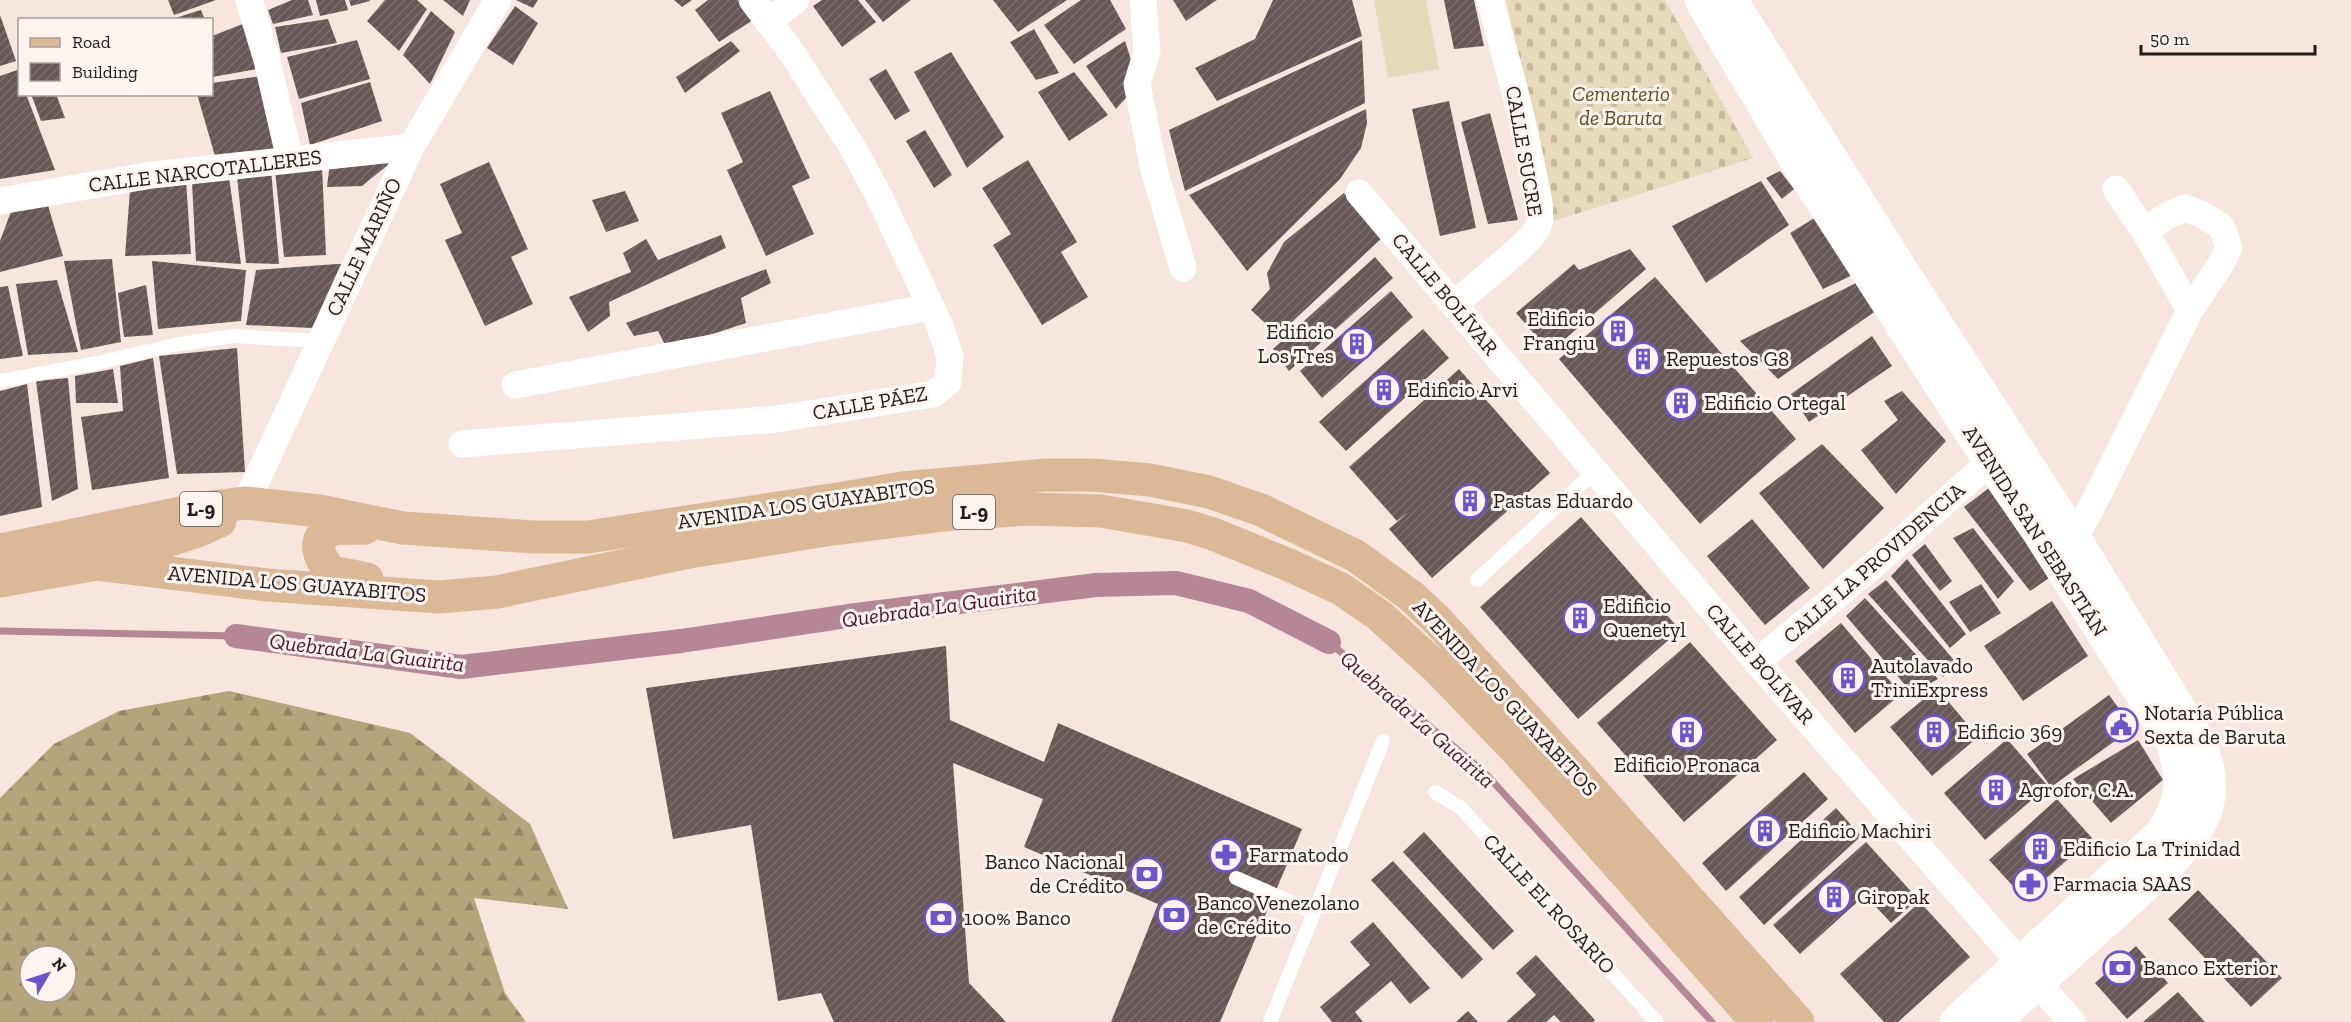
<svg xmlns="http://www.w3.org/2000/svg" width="2351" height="1022" viewBox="0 0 2351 1022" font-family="'Zilla Slab',serif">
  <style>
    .green { fill: #e7d9b9 }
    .forest { fill: url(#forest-firs); fill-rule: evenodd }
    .cemetery { fill: url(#cemetery-stones) }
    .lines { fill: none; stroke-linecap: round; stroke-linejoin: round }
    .stream { stroke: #b48696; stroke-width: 7 }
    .canal { stroke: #b48696; stroke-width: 24 }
    .building { fill: url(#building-hatch) }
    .service { stroke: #fff; stroke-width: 14 }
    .minor { stroke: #fff; stroke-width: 27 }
    .tertiary { stroke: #fff; stroke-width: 33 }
    .primary { stroke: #dbb997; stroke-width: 33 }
    .labels { text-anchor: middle; stroke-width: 6; stroke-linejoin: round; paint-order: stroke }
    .shield { fill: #fff4f0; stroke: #645c5a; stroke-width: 1.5 }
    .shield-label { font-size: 20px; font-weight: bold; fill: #221b19 }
    .park-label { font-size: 21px; font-style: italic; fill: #5f4b18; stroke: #fff4f0 }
    .street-label { font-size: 21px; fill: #221b19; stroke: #fff4f0 }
    .poi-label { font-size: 21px; fill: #221b19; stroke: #fff4f0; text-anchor: start }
    .water-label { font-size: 22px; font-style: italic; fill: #4c132d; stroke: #fff4f0 }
  </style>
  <defs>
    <pattern id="forest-firs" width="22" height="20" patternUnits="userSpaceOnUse" patternTransform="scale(1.5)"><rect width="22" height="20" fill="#b6a47a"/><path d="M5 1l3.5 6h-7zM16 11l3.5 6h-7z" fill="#948563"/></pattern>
    <pattern id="cemetery-stones" width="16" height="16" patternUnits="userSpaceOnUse" patternTransform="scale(1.5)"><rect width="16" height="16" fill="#e7d9b9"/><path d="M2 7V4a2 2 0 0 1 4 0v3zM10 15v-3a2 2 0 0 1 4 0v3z" fill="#c6ba9e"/></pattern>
    <pattern id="building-hatch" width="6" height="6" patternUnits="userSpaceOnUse" patternTransform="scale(1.5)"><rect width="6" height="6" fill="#685757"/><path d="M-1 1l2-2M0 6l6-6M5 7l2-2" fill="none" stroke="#7d7070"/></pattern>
  </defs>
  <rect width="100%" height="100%" fill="#f7e5de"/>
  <path class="green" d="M1374 0H1426L1439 69 1388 78Z"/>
  <path class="forest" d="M229 691 410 733 530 824 568 909 474 898 505 993 526 1022H0V798L54 744 119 711ZM30 956H66V992H30Z"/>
  <path class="cemetery" d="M1506 0H1665L1753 158 1554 221Z"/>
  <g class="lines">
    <path class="stream" d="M0 631 236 636
      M1329 642 1485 773 1712 1022"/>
    <path class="canal" d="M236 636 461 667 681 641 848 616 1096 585 1176 583 1249 601 1329 642"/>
  </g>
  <path class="building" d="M168 0H216L174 15Z
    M292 0H308L313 15 273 24 268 10Z
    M316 0H345L348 10 320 16Z
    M349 0H370V1L351 6Z
    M385 0H417L427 9 399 51 367 21Z
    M443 0H470L463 16Z
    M516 0H538L533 8Z
    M674 0H692L682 7Z
    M708 0H743L756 18 719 42 695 10Z
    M822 0H858L876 22 842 47 813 6Z
    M865 0H911L883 22Z
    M993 0H1067L1018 32Z
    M1081 0H1110L1126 29 1074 64 1044 25Z
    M1173 0H1217L1186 21Z
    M1273 0H1352L1362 36 1217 101 1195 68 1255 39Z
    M1444 0H1474L1484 46 1454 49Z
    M515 6 538 23 513 65 487 48Z
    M201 10 205 20H172V19Z
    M431 11 455 32 430 84 403 55Z
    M0 15 16 61 0 66Z
    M328 19 337 43 281 53 275 27Z
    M248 22 258 69 212 77V36Z
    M1034 29 1059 73 1036 80 1010 42Z
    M357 40 370 79 299 99 287 57Z
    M1362 40 1365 103 1185 191 1169 130Z
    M731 41 740 51 685 93 676 77Z
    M1125 41 1133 66 1127 97 1116 109 1086 66Z
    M951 52 1004 137 967 168 914 72Z
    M886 69 910 111 895 120 869 79Z
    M17 70 20 76V94H26L55 170 0 179V76Z
    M1074 72 1108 115 1069 141 1038 92Z
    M261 76 283 152 215 156 197 94H212V83Z
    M370 82 382 121 310 145 301 103Z
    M770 91 810 178 792 186 814 234 766 256 727 170 743 162 721 113Z
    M31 94H56L65 118 41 121Z
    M1449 101 1476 228 1440 236 1412 109Z
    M1366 109 1367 123 1361 148 1340 179 1247 271 1189 195Z
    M1490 113 1518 220 1488 224 1461 122Z
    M925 130 952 175 934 188 906 141Z
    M388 157 389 164 362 186 327 187 330 162Z
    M1028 160 1077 242 1061 252 1088 297 1042 325 993 245 1011 234 982 188Z
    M489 162 528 249 511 257 533 304 485 326 445 240 462 233 440 184Z
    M322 166 326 255 284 257 275 170Z
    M271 169 279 264 246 263 237 176Z
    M1780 171 1794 189 1782 199 1766 178Z
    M229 177 241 264 196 261 192 182Z
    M186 180 191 254 125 256 130 190Z
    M1761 181 1789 225 1706 283 1672 226Z
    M625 191 639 221 606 232 592 200Z
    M1344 193 1383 237 1278 335 1251 310 1270 289 1267 273 1284 242Z
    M47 202 63 256 0 272V241L13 206Z
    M1821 214 1857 273 1823 289 1790 233Z
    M721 235 726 248 609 302 610 316 588 332 569 297 631 272 623 253 646 239 658 260Z
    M1630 249 1646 269 1550 352 1516 313 1574 264 1579 270Z
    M1375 257 1393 278 1289 371 1273 349Z
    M112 259 121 342 81 350 64 261Z
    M152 261 246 270 241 321 158 329Z
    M337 264H341L312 328 246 325 256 270Z
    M766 269 771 283 741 298 746 323 667 349 658 331 634 336 626 323Z
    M1655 277 1796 439 1700 524 1559 359Z
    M57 280 78 352 28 355 16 284Z
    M1860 281 1880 308 1778 379 1740 341Z
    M146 285 153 335 124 337 118 293Z
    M8 286 23 356 0 359V287Z
    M1391 291 1413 317 1322 398 1300 371Z
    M1423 329 1449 358 1346 451 1319 422Z
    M1872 336 1892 366 1809 422 1791 394Z
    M237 348 245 472 177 474 159 356Z
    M153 358 169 478 92 490 81 417 123 411 120 366Z
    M113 369 118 403H76L75 376Z
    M1459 369 1550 473 1432 578 1389 529 1410 511 1397 521 1349 467Z
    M68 378 78 489 52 501 36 381Z
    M27 384 42 507 0 516V391Z
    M1902 391 1946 441 1896 494 1861 450 1898 420 1884 401Z
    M1822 444 1884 508 1823 569 1759 493Z
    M1994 484 2055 574 2030 591 1964 507Z
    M1581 517 1680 630 1578 719 1480 607Z
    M1752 519 1810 588 1765 625 1707 556Z
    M1973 528 2014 581 1998 599 1953 538Z
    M1925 544 1952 581 1940 591 1912 555Z
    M1907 559 1966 634 1950 648 1891 576Z
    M1886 580 1958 665 1943 677 1868 594Z
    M1981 584 2001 613 1970 632 1949 602Z
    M1865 598 1938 679 1912 693 1846 616Z
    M2052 601 2088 656 2023 701 1984 646Z
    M1841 623 1901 694 1855 733 1795 661Z
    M1690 642 1777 740 1684 822 1597 723Z
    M946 646 950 720 1044 762 1058 723 1302 829 1220 1022H1111L1158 904 1024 847 1043 799 953 763 969 983 1006 1022H834L821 993 778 1001 751 825 673 839 646 688Z
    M1937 688 1978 737 1932 776 1890 727Z
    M2109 695 2133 728 2051 787 2027 754Z
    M2007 739 2048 786 1985 840 1944 793Z
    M2138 740 2163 780 2111 823 2073 779Z
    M1804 772 1828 799 1726 891 1702 863Z
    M2057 799 2092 838 2024 898 1989 860Z
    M1836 808 1861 836 1764 925 1739 897Z
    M1424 832 1514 931 1493 950 1403 852Z
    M1866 842 1918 899 1891 923 1865 895 1800 954 1773 925Z
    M1393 861 1483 959 1462 979 1371 880Z
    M2198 890 2282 978 2251 1007 2168 919Z
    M1920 902 1970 957 1898 1022H1884L1840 974Z
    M1373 922 1430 988 1410 1004 1391 981 1355 1012 1363 1022H1332L1320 1007 1370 965 1350 942Z
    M2136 946 2168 983 2127 1019 2095 983Z
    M1536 955 1595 1020 1593 1022H1561L1554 1015 1546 1022H1506L1536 995 1516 973Z
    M2178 992 2205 1022H2143Z
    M1468 1011 1478 1022H1456Z"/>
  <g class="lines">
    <path class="service" d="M0 381 97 363 174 345 233 336 321 341
      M1477 580 1595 471
      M1435 792 1461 808 1657 1022
      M1236 878 1314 912
      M1270 1022 1383 741"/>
    <path class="minor" d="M249 0 267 60 290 160
      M1143 0 1147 52 1137 84 1154 170 1183 268
      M768 22 796 0
      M2116 189 2145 232 2190 310
      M1359 193 1757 662 2072 1022
      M0 201 152 175 411 147
      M1454 304C1469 291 1533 241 1538 227 1543 212 1536 189 1533 173 1522 114 1506 58 1490 0
      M515 385 931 307
      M462 444 777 419 933 394 948 382 950 357 940 326 879 196 851 145 788 47 752 0
      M246 503 411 147 498 0
      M2058 547 2074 537 2088 514 2190 310 2221 264 2229 247 2222 227 2205 216 2185 208 2166 216 2145 232
      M1757 662 1869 569 1990 462 2006 452"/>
    <path class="tertiary" d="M1701 0 1800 167 1990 462 2037 530 2172 742C2185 780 2183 801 2161 834L1956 1022
      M1731 0 1906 277 2074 537 2196 736C2224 791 2207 823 2168 865L1994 1022"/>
    <path class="primary" d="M365 528C355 529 342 527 332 530 309 537 320 561 332 572L367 579
      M0 550 205 508 246 503 319 511 403 528 534 537H588L844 498 902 488 1045 475H1093L1150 480 1209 492 1261 510 1356 556 1411 596 1436 619 1579 776 1798 1022
      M107 561 200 530 220 521
      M0 581 97 564 267 585 439 597 497 592 689 552 826 530 953 514 1027 509 1101 511 1187 526 1213 534 1289 565 1341 589 1380 616 1438 669 1518 752 1757 1022"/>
  </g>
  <defs>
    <symbol id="building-ring" viewBox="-11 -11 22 22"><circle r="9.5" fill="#fff4f0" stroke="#6b55ce" stroke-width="1.5"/><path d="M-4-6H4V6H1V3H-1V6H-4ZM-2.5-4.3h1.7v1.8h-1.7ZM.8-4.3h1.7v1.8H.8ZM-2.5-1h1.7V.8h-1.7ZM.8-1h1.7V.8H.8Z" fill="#6b55ce"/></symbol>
    <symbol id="civic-ring" viewBox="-11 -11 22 22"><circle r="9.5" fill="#fff4f0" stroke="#6b55ce" stroke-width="1.5"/><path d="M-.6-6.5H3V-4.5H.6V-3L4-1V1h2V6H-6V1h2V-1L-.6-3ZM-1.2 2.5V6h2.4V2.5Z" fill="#6b55ce"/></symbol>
    <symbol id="pharmacy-ring" viewBox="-11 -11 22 22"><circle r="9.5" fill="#fff4f0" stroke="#6b55ce" stroke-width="1.5"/><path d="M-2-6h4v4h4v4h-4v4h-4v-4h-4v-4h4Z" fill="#6b55ce"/></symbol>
    <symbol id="bank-ring" viewBox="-11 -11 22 22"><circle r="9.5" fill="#fff4f0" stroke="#6b55ce" stroke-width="1.5"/><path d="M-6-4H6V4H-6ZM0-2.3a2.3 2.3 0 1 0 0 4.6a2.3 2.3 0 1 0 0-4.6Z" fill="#6b55ce"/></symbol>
  </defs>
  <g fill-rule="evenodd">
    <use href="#building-ring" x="1599" y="312" width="38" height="38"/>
    <use href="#building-ring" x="1338" y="325" width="38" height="38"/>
    <use href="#building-ring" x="1624" y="340" width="38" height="38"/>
    <use href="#building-ring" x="1365" y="371" width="38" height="38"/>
    <use href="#building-ring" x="1662" y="384" width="38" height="38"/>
    <use href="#building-ring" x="1451" y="482" width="38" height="38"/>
    <use href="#building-ring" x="1561" y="599" width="38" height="38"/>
    <use href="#building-ring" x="1829" y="659" width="38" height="38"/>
    <use href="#civic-ring" x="2102" y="706" width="38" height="38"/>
    <use href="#building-ring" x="1668" y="713" width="38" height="38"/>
    <use href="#building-ring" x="1915" y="713" width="38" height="38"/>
    <use href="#building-ring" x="1977" y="771" width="38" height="38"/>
    <use href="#building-ring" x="1746" y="812" width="38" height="38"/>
    <use href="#building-ring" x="2021" y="830" width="38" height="38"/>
    <use href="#pharmacy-ring" x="1207" y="836" width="38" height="38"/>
    <use href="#bank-ring" x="1128" y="855" width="38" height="38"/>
    <use href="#pharmacy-ring" x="2011" y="865" width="38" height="38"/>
    <use href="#building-ring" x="1815" y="878" width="38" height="38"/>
    <use href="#bank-ring" x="1155" y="896" width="38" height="38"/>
    <use href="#bank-ring" x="922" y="899" width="38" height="38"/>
    <use href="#bank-ring" x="2101" y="949" width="38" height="38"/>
  </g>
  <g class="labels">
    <g class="shield">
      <rect x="180" y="492" width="42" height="34" rx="4.5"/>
      <rect x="953" y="495" width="42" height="34" rx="4.5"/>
    </g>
    <g class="shield-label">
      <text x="201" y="516">L-9</text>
      <text x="974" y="519">L-9</text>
    </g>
    <g class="park-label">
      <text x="1621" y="101">Cementerio<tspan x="1621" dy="24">de Baruta</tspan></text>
    </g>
    <g class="street-label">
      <text transform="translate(1524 151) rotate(80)" y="7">CALLE SUCRE</text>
      <text transform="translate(205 171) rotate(-7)" y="7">CALLE NARCOTALLERES</text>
      <text transform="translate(364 247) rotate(-65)" y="7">CALLE MARIÑO</text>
      <text transform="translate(1445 294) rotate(50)" y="7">CALLE BOLÍVAR</text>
      <text transform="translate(870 403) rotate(-10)" y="7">CALLE PÁEZ</text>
      <text transform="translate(806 504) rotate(-8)" y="7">AVENIDA LOS GUAYABITOS</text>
      <text transform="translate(2035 531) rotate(57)" y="7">AVENIDA SAN SEBASTIÁN</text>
      <text transform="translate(1874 563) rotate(-41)" y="7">CALLE LA PROVIDENCIA</text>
      <text transform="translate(297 584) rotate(5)" y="7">AVENIDA LOS GUAYABITOS</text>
      <text transform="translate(1760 664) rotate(49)" y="7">CALLE BOLÍVAR</text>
      <text transform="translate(1505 698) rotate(47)" y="7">AVENIDA LOS GUAYABITOS</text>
      <text transform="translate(1549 904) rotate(47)" y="7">CALLE EL ROSARIO</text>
    </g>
    <g class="poi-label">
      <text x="1595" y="326" text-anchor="end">Edificio<tspan x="1595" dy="24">Frangiu</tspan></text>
      <text x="1334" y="339" text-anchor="end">Edificio<tspan x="1334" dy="24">Los Tres</tspan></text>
      <text x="1666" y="366">Repuestos G8</text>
      <text x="1407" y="397">Edificio Arvi</text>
      <text x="1704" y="410">Edificio Ortegal</text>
      <text x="1493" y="508">Pastas Eduardo</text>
      <text x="1603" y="613">Edificio<tspan x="1603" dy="24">Quenetyl</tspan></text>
      <text x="1871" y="673">Autolavado<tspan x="1871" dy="24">TriniExpress</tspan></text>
      <text x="2144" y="720">Notaría Pública<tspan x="2144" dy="24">Sexta de Baruta</tspan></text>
      <text x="1957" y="739">Edificio 369</text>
      <text x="1687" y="772" text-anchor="middle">Edificio Pronaca</text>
      <text x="2019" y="797">Agrofor, C.A.</text>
      <text x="1788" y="838">Edificio Machiri</text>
      <text x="2063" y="856">Edificio La Trinidad</text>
      <text x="1249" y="862">Farmatodo</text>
      <text x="1124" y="869" text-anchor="end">Banco Nacional<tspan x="1124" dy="24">de Crédito</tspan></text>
      <text x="2053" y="891">Farmacia SAAS</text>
      <text x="1857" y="904">Giropak</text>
      <text x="1197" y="910">Banco Venezolano<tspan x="1197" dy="24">de Crédito</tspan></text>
      <text x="964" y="925">100% Banco</text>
      <text x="2143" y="975">Banco Exterior</text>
    </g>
    <g class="water-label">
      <text transform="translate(939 606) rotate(-8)" y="8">Quebrada La Guairita</text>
      <text transform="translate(367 652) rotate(7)" y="8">Quebrada La Guairita</text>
      <text transform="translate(1418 719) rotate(41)" y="8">Quebrada La Guairita</text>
    </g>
  </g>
  <rect x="18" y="18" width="195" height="78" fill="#fff4f0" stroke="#a79d9a" stroke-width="1.5"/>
  <rect x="30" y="38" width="30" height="9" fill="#dbb997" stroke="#a79d9a" stroke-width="1.5"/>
  <text x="72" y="48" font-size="18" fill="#221b19">Road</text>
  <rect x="30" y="63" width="30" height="18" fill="url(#building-hatch)" stroke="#a79d9a" stroke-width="1.5"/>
  <text x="72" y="78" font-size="18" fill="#221b19">Building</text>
  <g transform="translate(48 974) rotate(51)"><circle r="28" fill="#fff4f0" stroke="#a79d9a" stroke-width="1.5"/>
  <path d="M0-4.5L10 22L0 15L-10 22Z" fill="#6b55ce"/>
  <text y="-9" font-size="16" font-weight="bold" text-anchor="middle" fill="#221b19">N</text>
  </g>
  <path d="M2141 45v9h174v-9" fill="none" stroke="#221b19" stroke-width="3"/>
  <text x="2150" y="45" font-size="18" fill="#221b19" stroke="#fff4f0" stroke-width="4.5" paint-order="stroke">50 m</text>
</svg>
